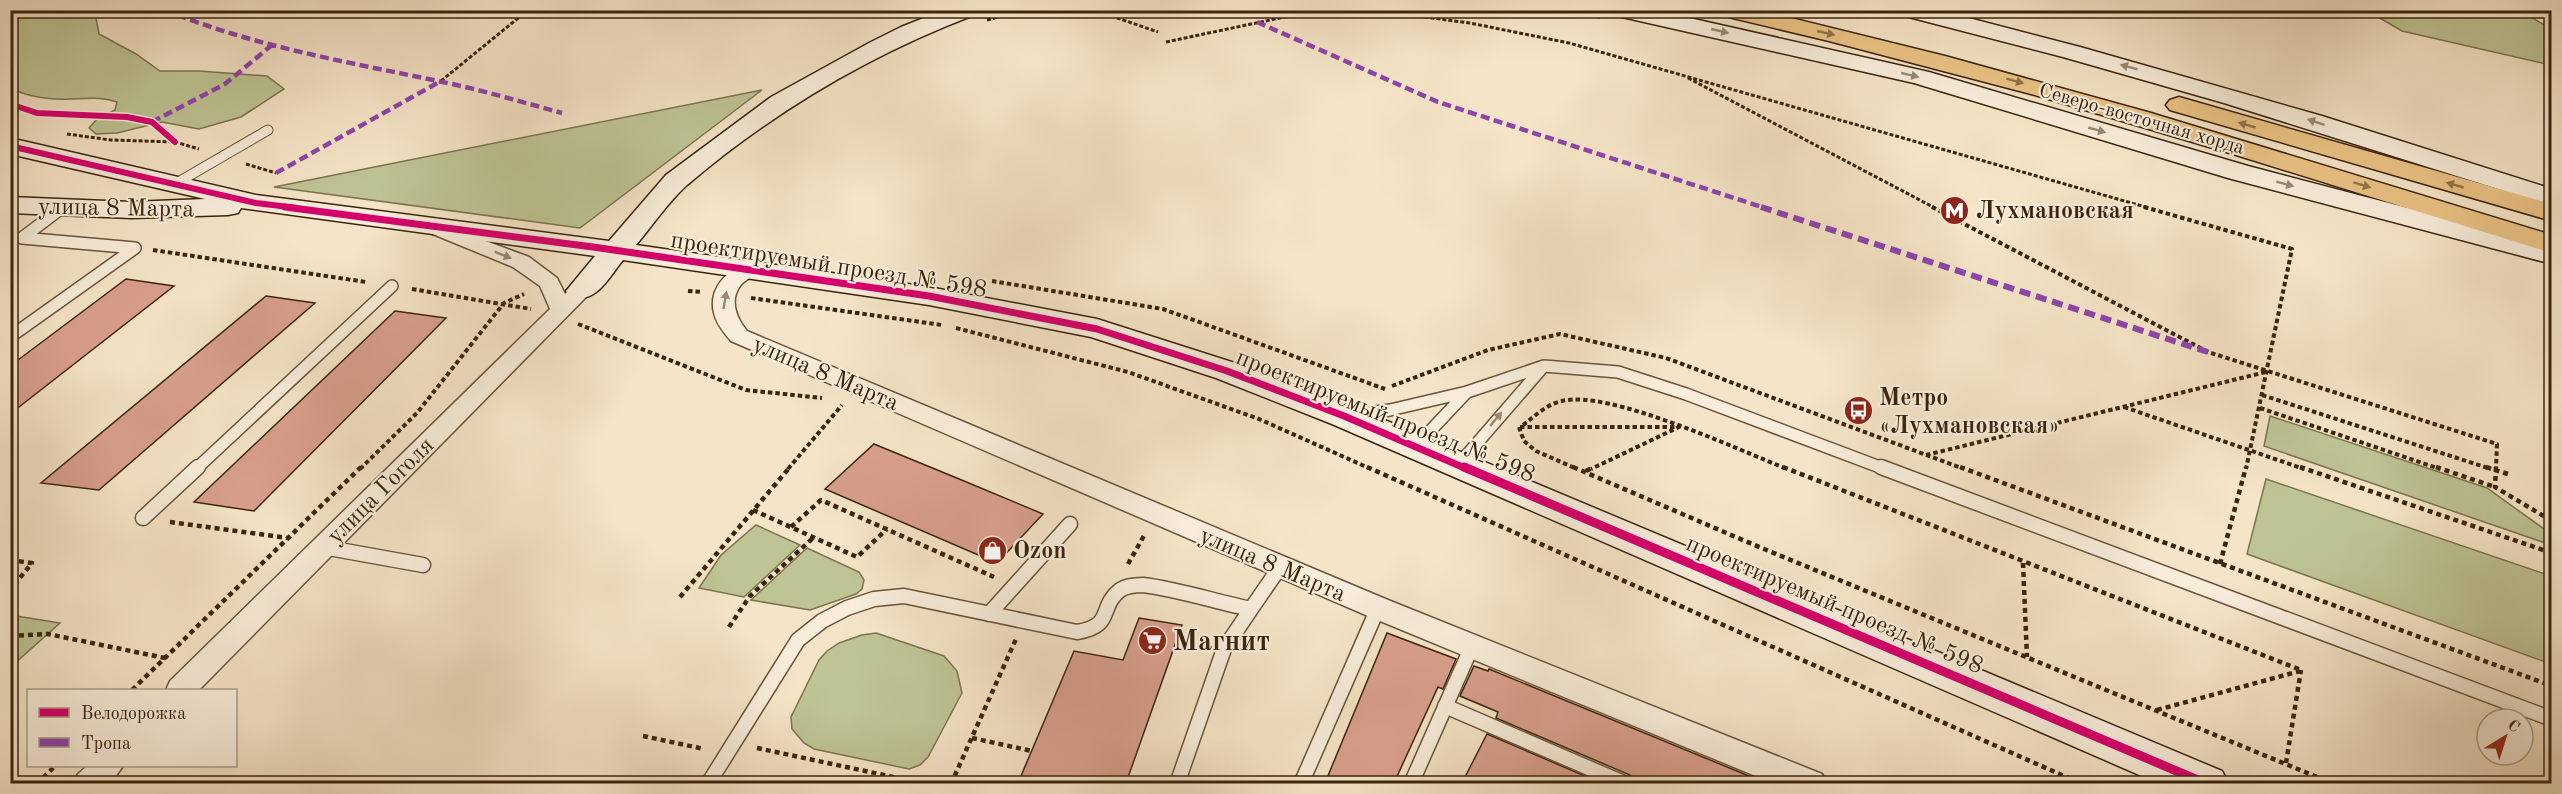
<svg xmlns="http://www.w3.org/2000/svg" width="2562" height="794" viewBox="0 0 2562 794" font-family="'Old Standard TT',serif">
  <style>
    .green { fill: #bec494; stroke: #7c7450; stroke-width: 1.5 }
    .building { fill: #d99f8d; stroke: #3b240c; stroke-width: 1.5 }
    .lines { fill: none; stroke-linecap: round; stroke-linejoin: round }
    .lane-far2-casing { stroke: #6a543b; stroke-width: 11 }
    .lane-far1-casing { stroke: #6a543b; stroke-width: 14 }
    .lane-casing { stroke: #6a543b; stroke-width: 17 }
    .street-casing { stroke: #6a543b; stroke-width: 3 }
    .secondary-casing { stroke: #3b240c; stroke-width: 3 }
    .highway-casing { stroke: #3b240c; stroke-width: 3 }
    .path-far2 { stroke: #3b240c; stroke-width: 3; stroke-dasharray: 4 2; stroke-linecap: butt }
    .path-far1 { stroke: #3b240c; stroke-width: 4; stroke-dasharray: 4.5 3; stroke-linecap: butt }
    .path { stroke: #3b240c; stroke-width: 4.5; stroke-dasharray: 5 4; stroke-linecap: butt }
    .lane-far2 { stroke: #f8eddb; stroke-width: 9 }
    .lane-far1 { stroke: #f8eddb; stroke-width: 11 }
    .lane { stroke: #f8eddb; stroke-width: 14 }
    .street { fill: #f8eddb; fill-rule: evenodd }
    .secondary { fill: #f8eddb; fill-rule: evenodd }
    .highway { fill: #eac284; fill-rule: evenodd }
    .quiet-far1 { stroke: #8e44ad; stroke-width: 4.5; stroke-dasharray: 9 4.5; stroke-linecap: butt }
    .quiet { stroke: #8e44ad; stroke-width: 6; stroke-dasharray: 11 6; stroke-linecap: butt }
    .cycleway-far2-casing { stroke: #f8eddb; stroke-width: 9 }
    .cycleway-far1-casing { stroke: #f8eddb; stroke-width: 10 }
    .cycleway-casing { stroke: #f8eddb; stroke-width: 13 }
    .cycleway-far2 { stroke: #d6006c; stroke-width: 6 }
    .cycleway-far1 { stroke: #d6006c; stroke-width: 7 }
    .cycleway { stroke: #d6006c; stroke-width: 9 }
    .oneway { fill: #9a8874 }
    .oneway2 { fill: #927348 }
    .labels { text-anchor: middle; stroke-width: 4.5; stroke-linejoin: round; paint-order: stroke }
    .far-street-label { font-size: 20px; fill: #3b240c; stroke: #f8eddb }
    .street-label { font-size: 24px; fill: #3b240c; stroke: #f8eddb }
    .poi-label { font-size: 24px; font-weight: bold; fill: #3b240c; stroke: #f8eddb; text-anchor: start }
    .near-poi-label { font-size: 28px; font-weight: bold; fill: #3b240c; stroke: #f8eddb; text-anchor: start }
  </style>
  <rect width="100%" height="100%" fill="#f5e4c7"/>
  <filter id="stains"><feTurbulence type="fractalNoise" baseFrequency=".00333" numOctaves="4"/><feColorMatrix values="0 0 0 0 .2 0 0 0 0 .09 0 0 0 0 .02 0 0 0 .5 -.17"/></filter>
  <radialGradient id="worn" r=".72"><stop offset=".6" stop-color="#630" stop-opacity="0"/><stop offset="1" stop-color="#630" stop-opacity=".3"/></radialGradient>
  <path class="green" d="M2392 10 2521 11 2551 29V65L2402 31 2378 17Z
    M10 11H92L95 13 99 34 136 54 160 71H199L267 76 284 89 241 117 199 129 162 122 117 133 96 134 89 128 97 119 115 110 117 102C101 96 86 99 70 99 51 100 27 97 11 88Z
    M762 90 580 228 274 187Z
    M2270 416 2487 488 2551 534V545L2264 446Z
    M2266 479 2551 576V664L2247 554Z
    M756 525 800 545 744 597 699 588 721 555Z
    M807 548 859 572 864 580 862 589 856 594 810 610 751 600Z
    M10 615 60 623 14 664H11Z
    M876 633 944 656 957 671 962 693 928 757 920 765 909 769 814 749 804 743 792 729 791 717 819 660 827 651 839 643 862 635Z"/>
  <path class="building" d="M126 279 174 286 10 414V366Z
    M266 296 315 303 99 490 41 483Z
    M395 311 446 318 254 511 194 502Z
    M874 444 964 481 1043 514 997 563 825 489Z
    M1139 618 1182 625 1126 783H1018L1074 651 1123 660Z
    M1387 633 1456 659 1443 689 1438 687 1394 783H1325Z
    M1474 666 1488 671 1489 669 1766 783H1635L1630 775 1496 718 1498 712 1460 696Z
    M1487 734 1601 783H1462Z"/>
  <g class="lines">
    <defs>
      <path id="lane-far2" d="M175 184 268 130"/>
      <path id="lane-far1" d="M22 238 135 248
        M22 238 63 207
        M10 337 135 248
        M1353 415 1390 410 1467 392 1544 366 1618 372 1686 394 1885 469
        M1416 446 1466 393
        M1459 464 1543 367
        M196 469 392 286"/>
      <path id="lane" d="M1881 467 2552 719
        M143 518 198 467
        M323 547 423 565
        M1251 609 1280 567
        M989 614 1070 524
        M1445 706 1626 784
        M708 784 798 640 822 621 847 608 874 599 904 596 1077 632C1115 626 1098 607 1120 590 1126 586 1136 585 1143 585 1177 589 1217 602 1251 609L1224 649 1177 784
        M1301 784 1378 608
        M1411 784 1472 646"/>
      <path id="street" d="M430 220 529 257 557 278 565 294C573 286 578 284 589 286L592 291 199 690H166L170 681 550 309 540 286 513 267 423 230 420 226 423 222Z
        M748 264 756 265 759 270C754 277 745 279 740 286 729 301 737 319 747 331L1388 600 1822 774 1827 784H1775L1368 616 731 341C724 333 716 323 714 313 708 289 727 269 748 264Z
        M87 766H123L110 784H73L78 774Z"/>
      <path id="secondary" d="M944 10H977L974 15C869 55 773 112 687 185 668 202 653 225 636 245L929 287 1097 319 1238 364 1356 408 2222 771 2229 784H2160L1332 424 1216 378 1091 337 929 305 623 260C608 278 597 304 570 297L566 291 595 256 241 208 238 213 228 215 131 218 10 213V197L131 202 205 199 10 154V138L256 195 609 241 666 175 771 97 869 43 901 27Z
        M1611 10H1654L1929 72 2248 166 2552 246V264L2228 178 1914 83 1622 17 1614 15Z
        M1898 10H1938L2080 47 2322 116 2552 189V206L2224 103 2063 57 1901 15Z"/>
      <path id="highway" d="M1717 10H1759L1945 56 2151 113 2552 235V253L2236 155 2031 94 1829 41 1720 15Z
        M2179 97 2552 204V221L2170 110 2166 105 2170 100Z"/>
    </defs>
    <use href="#lane-far2" class="lane-far2-casing"/>
    <use href="#lane-far1" class="lane-far1-casing"/>
    <use href="#lane" class="lane-casing"/>
    <use href="#street" class="street-casing"/>
    <use href="#secondary" class="secondary-casing"/>
    <use href="#highway" class="highway-casing"/>
    <path class="path-far2" d="M1094 10 1158 32
      M1371 10 1470 23 1569 43 2149 208
      M1568 10 1600 17
      M987 20 1024 10
      M1166 42 1313 11 1329 10
      M1688 78 1935 208
      M441 81 528 10
      M67 134 111 140 175 142 199 149
      M246 164 276 173"/>
    <path class="path-far1" d="M1932 207 2208 352 2497 444 2496 469
      M2144 207 2292 249 2246 469
      M153 250 366 282
      M992 281 1163 309 1385 389
      M412 289 531 309
      M688 291 702 292
      M751 298 942 325
      M578 324 746 390 822 398
      M956 328 1128 372 1259 419 1371 469
      M1392 386 1488 350 1560 334 1666 358 1964 469
      M2262 395 2491 469
      M2124 407 2304 469
      M2260 408 2440 469
      M1523 425C1535 416 1547 404 1562 401 1608 389 1739 450 1787 469
      M1519 427 1524 441 1536 451 1577 469
      M1520 427H1679L1591 469
      M1926 455 2266 372
      M360 469 417 413 504 303 524 294
      M788 469 842 405"/>
    <path class="path" d="M1367 467 2082 784
      M1573 467 1752 544 2334 784
      M1783 467 2301 670
      M1960 467 2552 686
      M2300 467 2552 553
      M2436 467 2495 487
      M2486 467 2511 475
      M2496 467 2495 487 2552 521
      M1586 471 1594 467
      M753 510 857 557 887 529
      M170 522 288 538
      M791 527 821 500 994 577
      M10 560 32 563 10 590
      M2023 563 2027 657
      M1128 564 1145 534
      M2220 564 2246 467
      M680 597 790 467
      M729 627 750 596 814 537
      M10 636 48 634 165 658
      M132 690 361 467
      M2157 710 2300 671
      M643 736 704 749
      M972 738 1032 751
      M757 748 926 784
      M2286 763 2301 670
      M37 784 55 766
      M951 784 1016 639"/>
    <use href="#lane-far2" class="lane-far2"/>
    <use href="#lane-far1" class="lane-far1"/>
    <use href="#lane" class="lane"/>
    <use href="#street" class="street"/>
    <use href="#secondary" class="secondary"/>
    <use href="#highway" class="highway"/>
    <path class="quiet-far1" d="M165 10C258 48 354 63 452 84 489 92 525 103 562 113
      M1257 22 1438 102 1765 208
      M152 122 225 84 272 45
      M276 173 441 81"/>
    <path class="quiet" d="M1761 207 2208 352"/>
    <defs>
      <path id="cycleway-far2" d="M10 104 37 113 127 117 152 122 175 142
        M10 146 256 203 297 208"/>
      <path id="cycleway-far1" d="M285 207 593 247 929 296 1097 329 1227 371 1344 416 1467 469"/>
      <path id="cycleway" d="M1464 467 2207 784"/>
    </defs>
    <use href="#cycleway-far2" class="cycleway-far2-casing"/>
    <use href="#cycleway-far1" class="cycleway-far1-casing"/>
    <use href="#cycleway" class="cycleway-casing"/>
    <use href="#cycleway-far2" class="cycleway-far2"/>
    <use href="#cycleway-far1" class="cycleway-far1"/>
    <use href="#cycleway" class="cycleway"/>
  </g>
  <defs><path id="oneway-solid" d="M-6-.8H1V-3.2L6.5 0L1 3.2V.8H-6Z" transform="scale(1.5)"/></defs>
  <g class="oneway">
    <use href="#oneway-solid" transform="translate(1720 31) rotate(13)"/>
    <use href="#oneway-solid" transform="translate(2129 67) rotate(-165)"/>
    <use href="#oneway-solid" transform="translate(1910 75) rotate(13)"/>
    <use href="#oneway-solid" transform="translate(2316 122) rotate(-162)"/>
    <use href="#oneway-solid" transform="translate(2097 130) rotate(16)"/>
    <use href="#oneway-solid" transform="translate(2285 184) rotate(15)"/>
    <use href="#oneway-solid" transform="translate(503 255) rotate(22)"/>
    <use href="#oneway-solid" transform="translate(725 300) rotate(-80)"/>
    <use href="#oneway-solid" transform="translate(1496 419) rotate(-50)"/>
  </g>
  <g class="oneway2">
    <use href="#oneway-solid" transform="translate(1826 33) rotate(13)"/>
    <use href="#oneway-solid" transform="translate(2015 81) rotate(15)"/>
    <use href="#oneway-solid" transform="translate(2247 125) rotate(-164)"/>
    <use href="#oneway-solid" transform="translate(2362 185) rotate(17)"/>
    <use href="#oneway-solid" transform="translate(2455 185) rotate(-164)"/>
  </g>
  <defs>
    <symbol id="metro-disc" viewBox="-11 -11 22 22"><circle r="9.5" fill="#8f2418" stroke="#f8eddb"/><path d="M-5.5 5V-5H-3L0 0L3-5H5.5V5H3V-.5L0 4L-3-.5V5Z" fill="#fff"/></symbol>
    <symbol id="bus-disc" viewBox="-11 -11 22 22"><circle r="9.5" fill="#8f2418" stroke="#f8eddb"/><path d="M-5-6H5V4H4V6H2V4H-2V6H-4V4H-5ZM-3.5-4V0h7V-4ZM-3.5 1.2v1.5H-2V1.2ZM2 1.2v1.5H3.5V1.2Z" fill="#fff"/></symbol>
    <symbol id="shop-disc" viewBox="-11 -11 22 22"><circle r="9.5" fill="#8f2418" stroke="#f8eddb"/><path d="M-5-2.5h2.3a2.7 3.5 0 0 1 5.4 0H5L5.5 6h-11ZM-1.5-2.5h3a1.5 2.3 0 0 0-3 0Z" fill="#fff"/></symbol>
    <symbol id="supermarket-disc" viewBox="-11 -11 22 22"><circle r="9.5" fill="#8f2418" stroke="#f8eddb"/><path d="M-6-5.5h2.5l.6 2H6L4.5 2H-2.5L-4.4-4H-6ZM-1.5 3.2a1.3 1.3 0 1 0 .1 0ZM3 3.2a1.3 1.3 0 1 0 .1 0Z" fill="#fff"/></symbol>
  </defs>
  <g fill-rule="evenodd">
    <use href="#metro-disc" x="1938" y="194" width="33" height="33"/>
    <use href="#bus-disc" x="1842" y="394" width="33" height="33"/>
    <use href="#shop-disc" x="976" y="534" width="33" height="33"/>
    <use href="#supermarket-disc" x="1136" y="624" width="33" height="33"/>
  </g>
  <g class="labels">
    <g class="far-street-label">
      <text transform="translate(2142 118) rotate(16)" y="7">Северо-восточная хорда</text>
    </g>
    <g class="street-label">
      <text transform="translate(116 207) rotate(1)" y="8">улица 8 Марта</text>
      <text transform="translate(829 264) rotate(9)" y="8">проектируемый проезд № 598</text>
      <text transform="translate(826 373) rotate(23)" y="8">улица 8 Марта</text>
      <text transform="translate(1386 415) rotate(22)" y="8">проектируемый проезд № 598</text>
      <text transform="translate(380 490) rotate(-45)" y="8">улица Гоголя</text>
      <text transform="translate(1273 564) rotate(23)" y="8">улица 8 Марта</text>
      <text transform="translate(1835 604) rotate(23)" y="8">проектируемый проезд № 598</text>
    </g>
    <g class="poi-label">
      <text x="1976" y="218">Лухмановская</text>
      <text x="1879" y="405">Метро<tspan x="1879" dy="28">«Лухмановская»</tspan></text>
      <text x="1013" y="558">Ozon</text>
    </g>
    <g class="near-poi-label">
      <text x="1173" y="650">Магнит</text>
    </g>
  </g>
  <rect width="2562" height="794" fill="none" stroke="#f5e4c7" stroke-width="36"/>
  <rect x="12" y="12" width="2538" height="770" fill="none" stroke="#3b240c" stroke-width="3"/>
  <rect x="18" y="18" width="2526" height="758" fill="none" stroke="#3b240c" stroke-width="1.5"/>
  <rect x="27" y="689" width="210" height="78" fill="#f8eddb" stroke="#ac9d88" stroke-width="1.5"/>
  <rect x="39" y="708" width="30" height="9" fill="#d6006c" stroke="#ac9d88" stroke-width="1.5"/>
  <text x="81" y="719" font-size="18" fill="#3b240c">Велодорожка</text>
  <rect x="39" y="738" width="30" height="9" fill="#8e44ad" stroke="#ac9d88" stroke-width="1.5"/>
  <text x="81" y="749" font-size="18" fill="#3b240c">Тропа</text>
  <g transform="translate(2505 737) rotate(38)"><circle r="28" fill="#f8eddb" stroke="#ac9d88" stroke-width="1.5"/>
  <path d="M0-4.5L10 22L0 15L-10 22Z" fill="#8f2418"/>
  <text y="-9" font-size="16" font-weight="bold" text-anchor="middle" fill="#3b240c">С</text>
  </g>
  <rect width="100%" height="100%" filter="url(#stains)"/>
  <rect width="100%" height="100%" fill="url(#worn)"/>
</svg>
